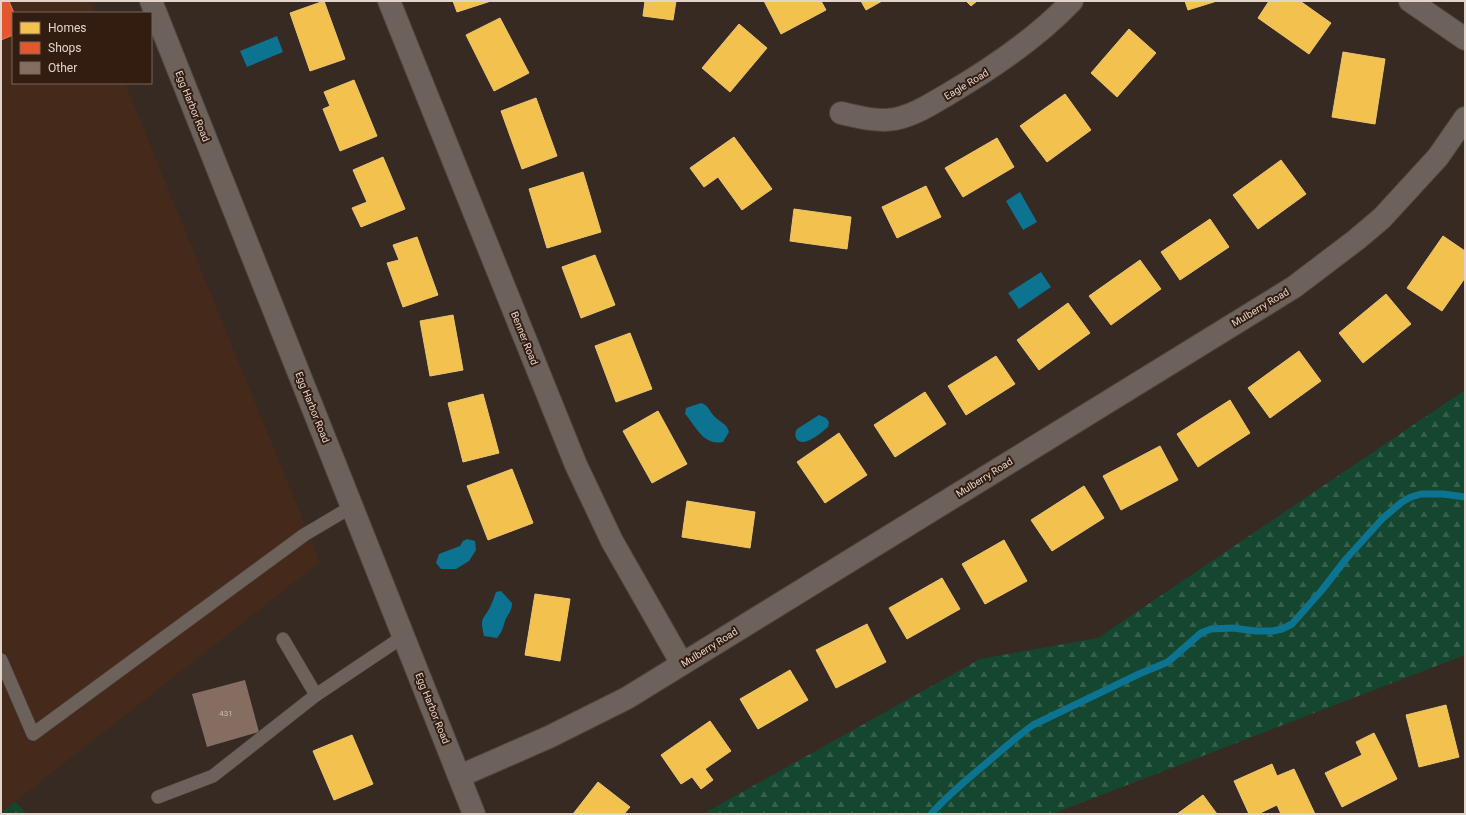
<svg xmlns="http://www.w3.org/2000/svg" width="1466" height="815" viewBox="0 0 1466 815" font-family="Roboto,sans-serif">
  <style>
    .built { fill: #452a1b }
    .forest { fill: url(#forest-firs) }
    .water { fill: #0c7391 }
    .homes { fill: #f2c14e; stroke: #edc674 }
    .shops { fill: #e4572e; stroke: #e37c5d }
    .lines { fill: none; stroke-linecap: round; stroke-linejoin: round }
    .stream { stroke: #0c7391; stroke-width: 7 }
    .building { fill: #856e61 }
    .service-casing { stroke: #50453f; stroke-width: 14 }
    .minor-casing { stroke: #50453f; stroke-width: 24 }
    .secondary-casing { stroke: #50453f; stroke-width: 24 }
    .service { stroke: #6c615b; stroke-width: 13 }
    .minor { stroke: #6c615b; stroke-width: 22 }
    .secondary { stroke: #6c615b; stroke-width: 22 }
    .labels { text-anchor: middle; stroke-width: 4; stroke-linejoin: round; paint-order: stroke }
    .number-label { font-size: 8px; fill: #cbbab0 }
    .street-label { font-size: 10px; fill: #e2d3cb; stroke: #331d11 }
  </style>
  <defs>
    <pattern id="forest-firs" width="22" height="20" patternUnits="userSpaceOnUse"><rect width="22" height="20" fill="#15462f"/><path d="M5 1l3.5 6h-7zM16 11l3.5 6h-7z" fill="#37604c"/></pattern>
  </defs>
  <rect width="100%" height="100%" fill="#362a23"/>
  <path class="built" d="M1 1H91L96 13H13V83H125L320 562 1 813Z"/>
  <path class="forest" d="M1465 390V655L1052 814H703L980 659 1098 638Z
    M15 802 27 814H1V813Z"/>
  <path class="water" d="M277 36 283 52 247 67 240 51Z
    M1020 192 1037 222 1023 230 1006 201Z
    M1041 272 1051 287 1019 309 1008 293Z
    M701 403C709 405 709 411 714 416 720 423 726 422 729 432L723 442C703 446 696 426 685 414L686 408Z
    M819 415 826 418 829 422 828 427C822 432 802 450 796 438 795 435 795 432 797 429Z
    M467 539 475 541 476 550 469 561 456 569H441L436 563 439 554 460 546 463 541Z
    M501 591 512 603C512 612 508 613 505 621 503 628 502 632 497 638L484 636C479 615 484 621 491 605 493 601 494 597 496 592Z"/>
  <path class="homes" d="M324 1 345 59 310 71 290 13Z
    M453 1H491L457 12Z
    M645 1H676L673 20 643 16Z
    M764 1H821L826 10 781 34Z
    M861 1H882L866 10Z
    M966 1H977L971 6Z
    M1185 1H1217L1188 10Z
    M1269 1H1300L1331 23 1309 54 1258 18Z
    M500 18 529 73 494 91 466 35Z
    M739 24 767 48 730 92 702 68Z
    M1129 29 1156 53 1117 97 1091 73Z
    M1343 52 1385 59 1375 124 1332 117Z
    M354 80 377 136 340 151 323 109 330 106 324 92Z
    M1065 94 1091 130 1047 162 1020 126Z
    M536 98 557 156 522 169 501 111Z
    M734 137 772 189 742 210 718 177 704 187 690 168Z
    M997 138 1014 167 963 197 945 168Z
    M383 157 405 209 361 227 352 208 367 202 353 170Z
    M1281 160 1306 194 1258 229 1233 195Z
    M583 172 601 232 547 248 529 189Z
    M926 186 941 217 897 238 882 207Z
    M794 209 851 217 847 249 790 241Z
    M1210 219 1229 247 1180 280 1161 252Z
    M1443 236 1465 251V278L1442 311 1407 288Z
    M417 237 438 295 403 307 387 263 399 260 393 245Z
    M595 255 615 305 581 318 562 267Z
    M1140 260 1161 289 1111 325 1089 296Z
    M1386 294 1411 324 1363 363 1339 333Z
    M1068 303 1090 333 1039 370 1017 340Z
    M453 315 463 370 430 376 420 321Z
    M630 333 652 389 616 402 595 346Z
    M1299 351 1321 381 1270 418 1248 388Z
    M996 356 1015 384 966 415 948 386Z
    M925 392 946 424 895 457 874 425Z
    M483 394 499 453 463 462 448 403Z
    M1230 400 1250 433 1198 467 1177 434Z
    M658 411 687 464 652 483 623 431Z
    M839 433 867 475 825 503 797 462Z
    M1160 446 1178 480 1121 510 1103 476Z
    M512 469 533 523 488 540 467 486Z
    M1084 486 1104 518 1052 551 1031 520Z
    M687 501 755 512 750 548 682 537Z
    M1004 540 1027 581 985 604 962 564Z
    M942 578 960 609 907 639 889 608Z
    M535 594 570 599 560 661 525 655Z
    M867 624 886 662 836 688 816 650Z
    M790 670 808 700 758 729 740 699Z
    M1446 705 1459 757 1419 767 1406 715Z
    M710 721 731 751 705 769 713 780 701 789 692 777 681 784 661 755Z
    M1374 733 1397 779 1342 807 1325 773 1362 755 1356 742Z
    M352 735 373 784 334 800 313 751Z
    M1272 764 1277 776 1294 769 1315 814H1281L1277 805 1258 814H1249L1234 781Z
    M598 782 630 807 624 814H573Z
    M1203 795 1217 814H1177Z"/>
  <path class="shops" d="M1 1H9L14 13H13V35L1 40Z"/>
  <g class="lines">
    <path class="stream" d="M931 814C947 796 965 781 983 766 1000 752 1015 738 1033 725L1139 674 1168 662 1201 633 1211 629 1233 628 1255 631H1273L1282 629 1292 624 1322 590 1346 559 1383 518 1402 502 1411 497 1421 494H1443L1465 497"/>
  </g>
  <path class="building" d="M245 680 259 732 207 747 192 694Z"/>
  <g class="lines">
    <defs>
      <path id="service" d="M283 639 316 695 404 636
        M1 660 33 734 304 535 353 506
        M158 797 213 776 316 695"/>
      <path id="minor" d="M389 1 576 465 612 541 682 664
        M1410 1 1465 39
        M841 113C858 117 877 122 895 119 915 115 933 103 950 93 994 67 1037 38 1072 1
        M460 776 549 737 627 698 1294 287 1356 240 1382 218 1438 157 1465 118"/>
      <path id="secondary" d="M151 1 474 814"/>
    </defs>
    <use href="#service" class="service-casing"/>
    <use href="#minor" class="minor-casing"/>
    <use href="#secondary" class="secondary-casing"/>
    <use href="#service" class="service"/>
    <use href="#minor" class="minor"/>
    <use href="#secondary" class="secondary"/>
  </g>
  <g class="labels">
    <g class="number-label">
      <text x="226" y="716">431</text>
    </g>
    <g class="street-label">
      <text transform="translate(966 84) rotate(-31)" y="4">Eagle Road</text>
      <text transform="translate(193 106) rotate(68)" y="4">Egg Harbor Road</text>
      <text transform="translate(1260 307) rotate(-31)" y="4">Mulberry Road</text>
      <text transform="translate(525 338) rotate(68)" y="4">Benner Road</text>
      <text transform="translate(313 407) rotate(68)" y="4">Egg Harbor Road</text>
      <text transform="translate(984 477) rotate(-32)" y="4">Mulberry Road</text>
      <text transform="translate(709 647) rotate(-32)" y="4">Mulberry Road</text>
      <text transform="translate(433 708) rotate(68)" y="4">Egg Harbor Road</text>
    </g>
  </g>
  <rect width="1466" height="815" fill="none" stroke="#e2d3cb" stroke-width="4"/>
  <rect x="12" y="12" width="140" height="72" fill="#331d11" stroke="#79665b"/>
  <rect x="20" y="22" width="20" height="12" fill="#f2c14e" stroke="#79665b"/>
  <text x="48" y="32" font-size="12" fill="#e2d3cb">Homes</text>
  <rect x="20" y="42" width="20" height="12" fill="#e4572e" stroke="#79665b"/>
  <text x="48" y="52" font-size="12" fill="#e2d3cb">Shops</text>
  <rect x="20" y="62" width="20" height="12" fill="#856e61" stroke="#79665b"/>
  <text x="48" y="72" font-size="12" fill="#e2d3cb">Other</text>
</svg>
